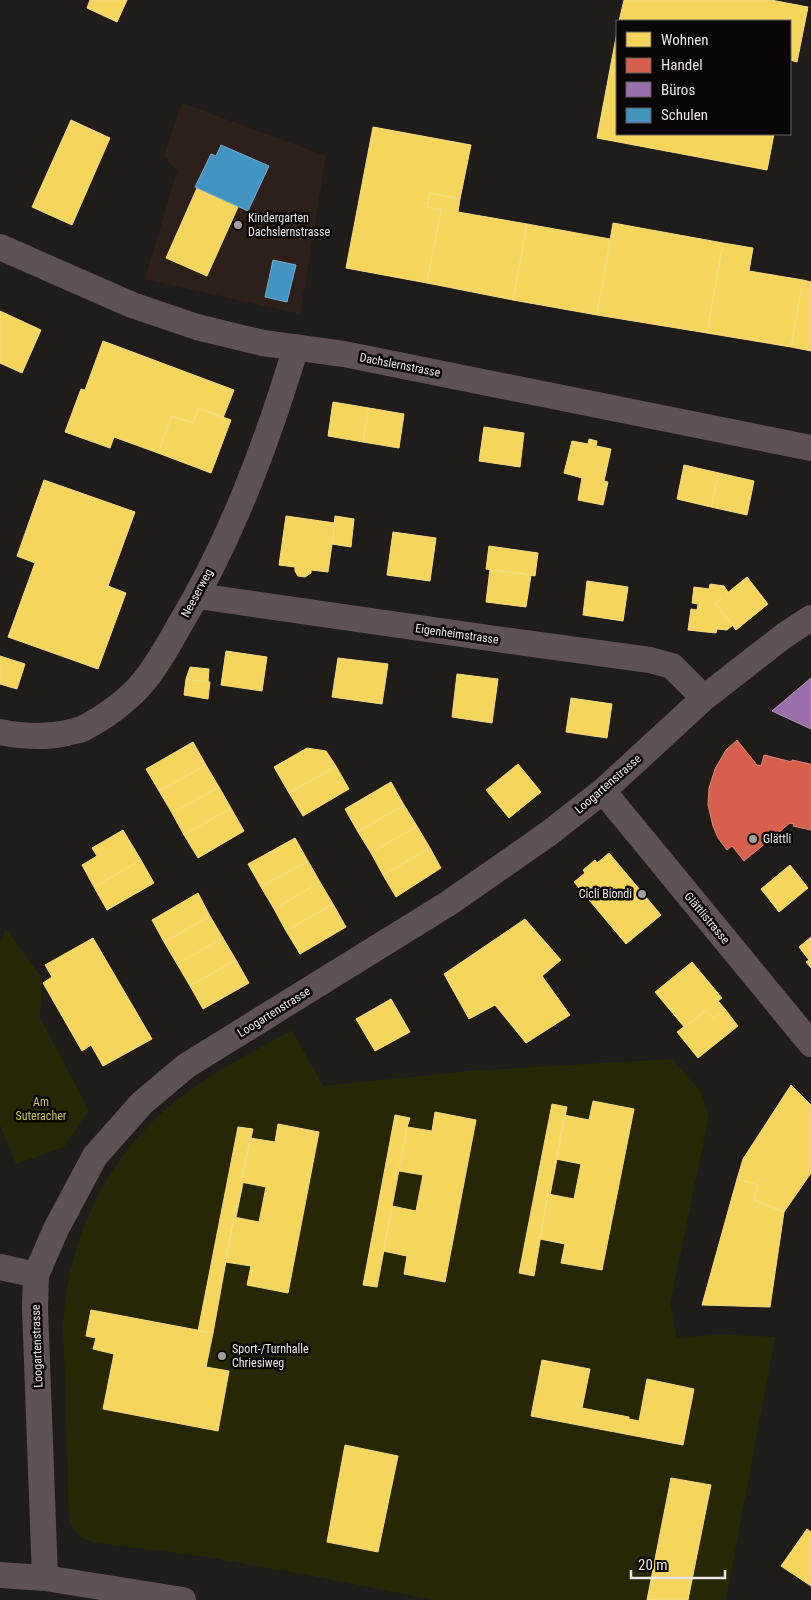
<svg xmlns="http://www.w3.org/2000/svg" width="811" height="1600" viewBox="0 0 811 1600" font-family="'Roboto Condensed',sans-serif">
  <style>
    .built { fill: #2d201a }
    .green { fill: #272705 }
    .homes { fill: #f6d55c; stroke: #f3da84 }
    .shops { fill: #d6604d; stroke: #dd887a }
    .offices { fill: #9970ab; stroke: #b293bc }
    .schools { fill: #4393c3; stroke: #76accd }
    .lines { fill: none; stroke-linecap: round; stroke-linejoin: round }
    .street { stroke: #5f5253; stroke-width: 26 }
    .poi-dot { fill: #a59f9c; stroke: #0a0605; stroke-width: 2 }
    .labels { text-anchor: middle; stroke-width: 5; stroke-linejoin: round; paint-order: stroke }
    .poi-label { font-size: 12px; fill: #ece6e3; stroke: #0a0605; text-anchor: start }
    .street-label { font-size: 12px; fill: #ece6e3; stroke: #0a0605 }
    .park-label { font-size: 12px; fill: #c5c84c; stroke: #0a0605 }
  </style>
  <rect width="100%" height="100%" fill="#201c19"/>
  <path class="built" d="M182 103 326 156 300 314 145 279 177 171 164 156Z"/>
  <path class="green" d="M6 929 42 978 40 1018 89 1110 64 1147 16 1164 0 1125V943Z
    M292 1030 323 1086 469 1071 672 1059 701 1092 709 1116 670 1304 677 1339 718 1334 775 1337 726 1600H434L303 1574 200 1556 97 1543C81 1540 70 1531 69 1514L63 1325C67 1241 106 1158 172 1104 208 1074 251 1053 292 1030Z"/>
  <path class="homes" d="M90 0H127L117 22 87 8Z
    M624 0H771L808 7 797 62 790 60V21H619Z
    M617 32V134H774L767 170 597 138Z
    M71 120 110 138 72 225 32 207Z
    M373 127 471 145 460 199 430 193 427 207 441 210 427 283 346 268Z
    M197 188 238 207 207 276 166 258Z
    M430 193 460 199 458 212 527 224 513 300 427 283 441 210 427 207Z
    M613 223 723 243 707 333 597 315Z
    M527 224 610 239 597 315 513 300Z
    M723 243 753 248 749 271 803 280 791 347 707 333Z
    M803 280 811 282V351L791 347Z
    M0 311 41 330 22 373 0 363Z
    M103 341 234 390 223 418 198 408 193 423 172 416 158 453 114 437 110 448 65 432 81 389 85 390Z
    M333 402 369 408 363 442 328 436Z
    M198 408 231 420 211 473 158 453 172 416 193 423Z
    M369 408 404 414 399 448 363 442Z
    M484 427 524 433 520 467 479 461Z
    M589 439 597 441 596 446 611 449 604 481 608 482 603 505 578 500 582 478 564 473 572 441 588 444Z
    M684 465 719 473 711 507 677 499Z
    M719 473 754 481 747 515 711 507Z
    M44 480 135 512 108 586 126 593 98 669 8 637 35 563 17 556Z
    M286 516 335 523 328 572 311 570V573L305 577 298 576 295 571V567L279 565Z
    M335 516 354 519 351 547 332 544Z
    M393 532 436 538 430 581 387 575Z
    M489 546 538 553 535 576 486 569Z
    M490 569 531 575 526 607 486 602Z
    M747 577 768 604 736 630 715 603Z
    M587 581 628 587 623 621 583 615Z
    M710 584 724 586 728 592 715 603 733 625 727 630 717 629 716 633 688 630 691 609 697 610 698 604 692 603 694 587 709 589Z
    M226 651 267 657 262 691 221 685Z
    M0 656 25 664 17 689 0 684Z
    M338 658 388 664 382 704 332 697Z
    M190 667 209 669 208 682 186 679Z
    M457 674 498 679 492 723 452 717Z
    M186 679 210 682 208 699 184 695Z
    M571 698 612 704 607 738 566 732Z
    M193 742 206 765 159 791 146 769Z
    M307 748 326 751 336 766 289 793 274 767Z
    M518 764 541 792 509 818 486 790Z
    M206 765 219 787 172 813 159 791Z
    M336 766 349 789 303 816 289 793Z
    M391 782 404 805 358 832 345 809Z
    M219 787 231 808 184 835 172 813Z
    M404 805 417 826 371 853 358 832Z
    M231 808 244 831 198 858 184 835Z
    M417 826 430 848 383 875 371 853Z
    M123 830 141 860 94 887 82 865 97 856 92 848Z
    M295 838 308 861 261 887 248 864Z
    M430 848 441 868 396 897 383 875Z
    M609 853 661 915 626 944 574 882 585 873 583 870 595 860 597 863Z
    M141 860 154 883 107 910 94 887Z
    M308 861 320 882 274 909 261 887Z
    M790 865 808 888 779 912 761 889Z
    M320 882 333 904 286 931 274 909Z
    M198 893 210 916 164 942 152 920Z
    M333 904 346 927 300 954 286 931Z
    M210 916 223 938 177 964 164 942Z
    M525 919 561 960 542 976 570 1015 526 1043 495 1005 469 1019 444 974Z
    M811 937V968L806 962 809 960 799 947Z
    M93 938 152 1039 103 1066 91 1045 82 1051 43 983 52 977 45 965Z
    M223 938 236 960 190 986 177 964Z
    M236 960 249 983 203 1009 190 986Z
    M692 962 722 998 718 1001 725 1009 714 1019 706 1010 685 1028 655 992Z
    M391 999 410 1032 375 1051 356 1019Z
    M725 1009 738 1026 698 1058 677 1032 706 1010 714 1019Z
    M791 1085 811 1105V1173L784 1212 754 1200 758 1185 737 1179 743 1159Z
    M593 1101 634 1109 602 1270 561 1263 565 1244 540 1239 548 1194 574 1199 581 1164 556 1159 564 1115 589 1120Z
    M552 1104 567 1107 550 1195 548 1194 534 1276 519 1273Z
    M435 1112 476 1120 445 1282 404 1274 407 1256 383 1251 392 1206 416 1211 423 1175 399 1171 407 1127 432 1131Z
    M395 1115 410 1118 407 1127 377 1287 363 1285Z
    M278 1124 319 1132 288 1293 247 1285 251 1266 225 1262 234 1217 259 1222 266 1187 241 1182 250 1138 275 1142Z
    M238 1127 253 1129 241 1182 243 1183 236 1217H234L213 1333 198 1331Z
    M737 1179 758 1185 754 1200 784 1212 770 1307 702 1305Z
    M91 1310 213 1333 206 1367 229 1371 218 1431 103 1409 114 1354 93 1349 96 1338 86 1336Z
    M542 1360 590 1369 582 1408 629 1417V1419L639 1421 647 1379 694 1389 683 1445 531 1416Z
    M345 1445 398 1456 378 1552 327 1542Z
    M671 1478 711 1485 688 1600H647Z
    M807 1529 811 1532V1586L781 1566Z"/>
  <path class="shops" d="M737 740 757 765 761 766 764 755 792 762V760L810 764 811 767V830L793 826 794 824 790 823 744 861 732 846 727 850 718 838 713 826 708 805 709 788 715 769 726 750Z"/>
  <path class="offices" d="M811 678V729L772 711Z"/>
  <path class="schools" d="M221 145 269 166 248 211 195 187 211 154 216 156Z
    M273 260 296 265 287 302 265 297Z"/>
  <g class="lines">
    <path class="street" d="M0 247 132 305 197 327 263 343 344 354 811 448
      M198 596 503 640 650 660 672 666 704 698
      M0 732C24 737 44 738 67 733 72 731 78 731 82 729 104 718 129 700 145 680 158 664 169 644 179 626 231 540 267 443 296 347
      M603 791 811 1044
      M0 1267 36 1275
      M0 1575 45 1578 183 1600
      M45 1578 35 1308 36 1275 56 1229 95 1156 142 1103 186 1066 449 903 548 834 603 791 704 698 785 635 811 618"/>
  </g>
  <g class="poi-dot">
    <circle cx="238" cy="225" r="5"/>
    <circle cx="753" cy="839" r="5"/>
    <circle cx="642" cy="894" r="5"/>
    <circle cx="222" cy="1356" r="5"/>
  </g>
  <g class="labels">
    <g class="poi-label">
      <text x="248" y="222">Kindergarten<tspan x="248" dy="14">Dachslernstrasse</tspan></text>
      <text x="763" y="843">Glättli</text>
      <text x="632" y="898" text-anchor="end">Cicli Biondi</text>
      <text x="232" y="1353">Sport-/Turnhalle<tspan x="232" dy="14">Chriesiweg</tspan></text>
    </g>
    <g class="street-label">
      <text transform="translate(400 365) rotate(11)" y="4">Dachslernstrasse</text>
      <text transform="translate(197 593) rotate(-62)" y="4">Neeserweg</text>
      <text transform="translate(457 634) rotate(8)" y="4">Eigenheimstrasse</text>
      <text transform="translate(608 784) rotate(-41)" y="4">Loogartenstrasse</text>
      <text transform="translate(707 918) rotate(50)" y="4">Glättlistrasse</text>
      <text transform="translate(274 1012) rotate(-32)" y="4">Loogartenstrasse</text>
      <text transform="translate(37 1346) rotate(-92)" y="4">Loogartenstrasse</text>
    </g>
    <g class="park-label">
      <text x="41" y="1106">Am<tspan x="41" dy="14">Suteracher</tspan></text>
    </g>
  </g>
  <rect x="616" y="20" width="175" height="115" fill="#0a0605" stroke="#64605e"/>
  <rect x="626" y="32" width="25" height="15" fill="#f6d55c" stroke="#64605e"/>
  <text x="661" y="45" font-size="15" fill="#ece6e3">Wohnen</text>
  <rect x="626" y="58" width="25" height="15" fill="#d6604d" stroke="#64605e"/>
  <text x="661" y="70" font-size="15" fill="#ece6e3">Handel</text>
  <rect x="626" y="82" width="25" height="15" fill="#9970ab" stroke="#64605e"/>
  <text x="661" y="95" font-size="15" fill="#ece6e3">Büros</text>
  <rect x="626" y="108" width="25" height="15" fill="#4393c3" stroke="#64605e"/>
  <text x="661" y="120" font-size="15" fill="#ece6e3">Schulen</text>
  <path d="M631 1570v8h94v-8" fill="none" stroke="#ece6e3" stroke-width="2.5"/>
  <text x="638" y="1570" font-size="15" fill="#ece6e3" stroke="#0a0605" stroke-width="4" paint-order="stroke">20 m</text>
</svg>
